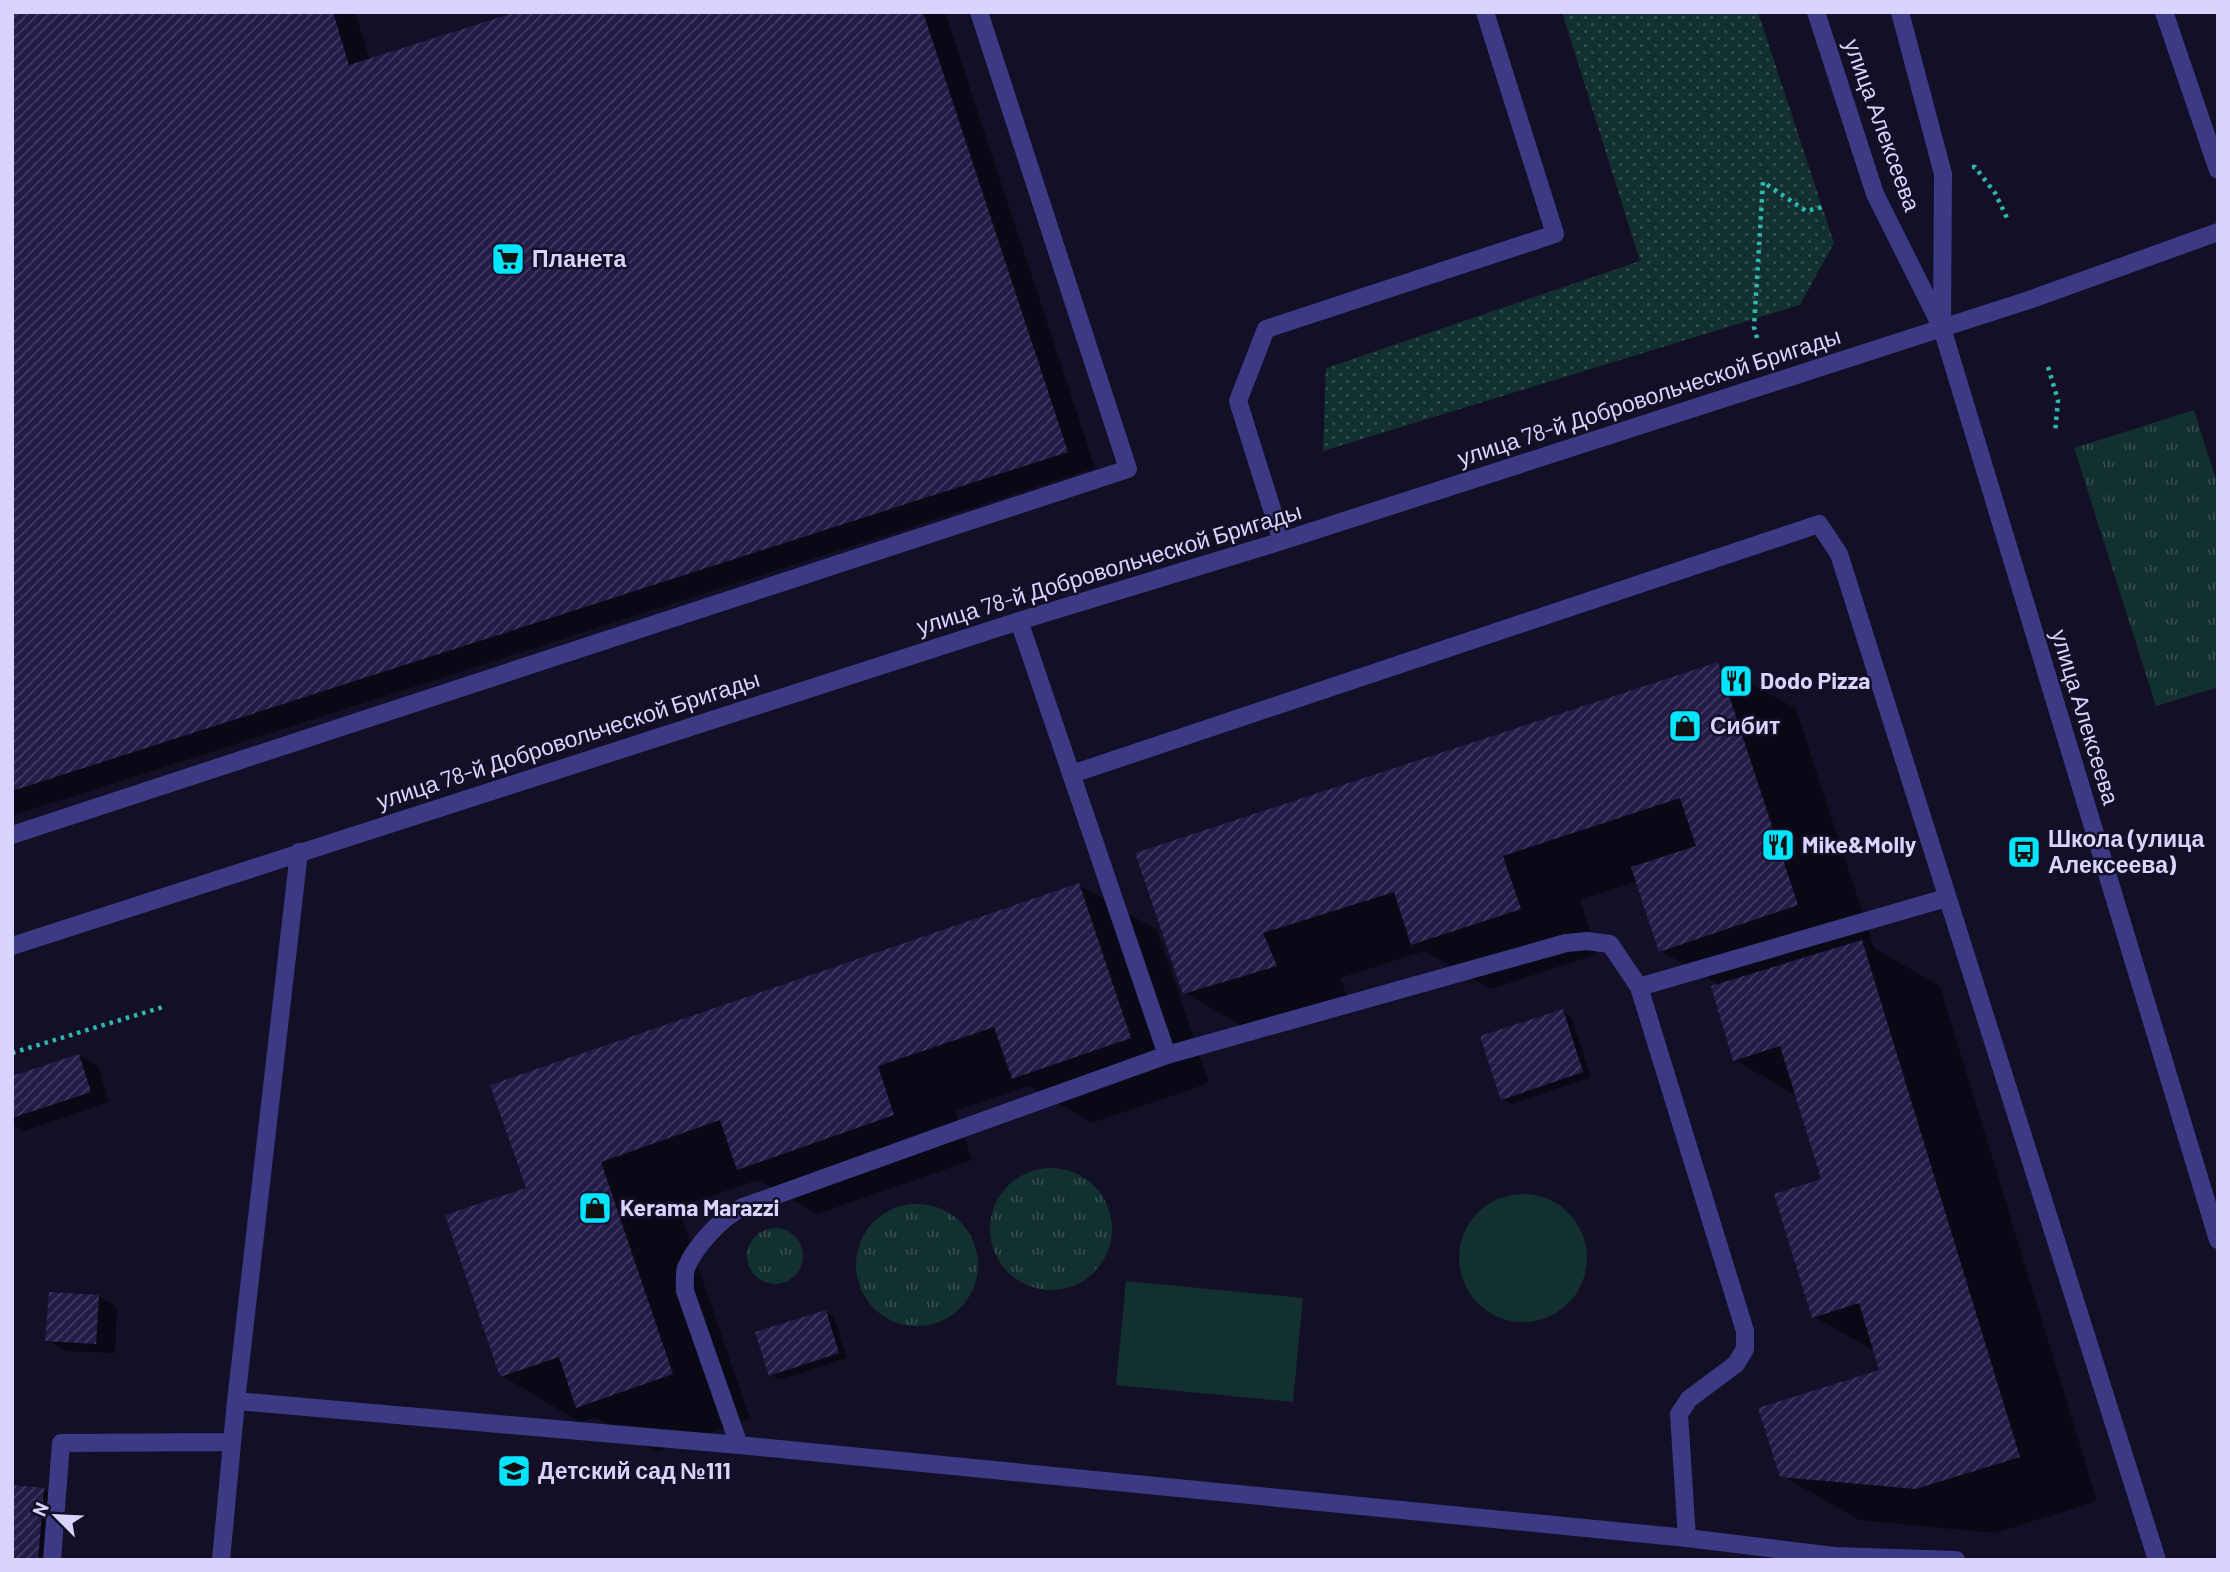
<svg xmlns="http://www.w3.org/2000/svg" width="2230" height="1572" viewBox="0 0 2230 1572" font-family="Barlow,sans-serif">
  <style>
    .grass { fill: url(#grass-dots) }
    .park { fill: url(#park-tufts) }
    .garden { fill: #12302f }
    .shadow { fill: #0007 }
    .building { fill: url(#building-hatch) }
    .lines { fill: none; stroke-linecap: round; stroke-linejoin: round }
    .path { stroke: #2fb8b0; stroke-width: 4.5; stroke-dasharray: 3.5 5; stroke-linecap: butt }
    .minor { stroke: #3d3a85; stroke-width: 18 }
    .labels { text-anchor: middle; stroke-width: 5; stroke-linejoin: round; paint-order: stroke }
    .street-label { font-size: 23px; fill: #d9d4ff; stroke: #130f26 }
    .poi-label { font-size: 23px; font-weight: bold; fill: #d9d4ff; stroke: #130f26; text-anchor: start }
  </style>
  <defs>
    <pattern id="grass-dots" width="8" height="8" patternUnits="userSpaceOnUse" patternTransform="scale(1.75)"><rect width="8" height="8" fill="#12302f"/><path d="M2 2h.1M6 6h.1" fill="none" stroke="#344d4e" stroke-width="1.8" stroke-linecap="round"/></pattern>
    <pattern id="park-tufts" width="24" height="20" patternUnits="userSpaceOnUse" patternTransform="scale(1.75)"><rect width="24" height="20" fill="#12302f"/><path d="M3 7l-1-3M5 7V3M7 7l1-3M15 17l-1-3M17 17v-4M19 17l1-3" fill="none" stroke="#344d4e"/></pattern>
    <pattern id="building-hatch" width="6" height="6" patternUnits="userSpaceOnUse" patternTransform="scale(1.75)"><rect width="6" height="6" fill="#241b47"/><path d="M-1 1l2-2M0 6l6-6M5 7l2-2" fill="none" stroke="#433b63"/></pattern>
  </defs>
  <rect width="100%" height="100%" fill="#130f26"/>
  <path class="grass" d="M1562 12H1758L1834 243 1800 305 1323 451 1326 368 1640 261Z"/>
  <path class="park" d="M2194 410 2218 486V687L2156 706 2074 448Z
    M990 1229a61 61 0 1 1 122 0a61 61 0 1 1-122 0Z
    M856 1265a61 61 0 1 1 122 0a61 61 0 1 1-122 0Z
    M747 1256a28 28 0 1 1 56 0a28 28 0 1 1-56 0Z"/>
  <path class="garden" d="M1459 1258a64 64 0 1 1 128 0a64 64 0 1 1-128 0Z
    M1126 1281 1303 1298 1293 1402 1116 1385Z"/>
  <path class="shadow" d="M12 12H355L370 60 522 12H945L1095 468 12 816Z
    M1718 664 1796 709 1874 948 1940 986 2097 1501 1995 1533 1859 1520 1781 1475 1881 1372 1876 1352 1813 1316 1823 1181 1797 1096 1735 1060 1720 985 1661 951 1638 881 1580 900 1597 954 1491 989 1425 951 1340 978 1353 1010 1263 1038 1185 993 1137 854Z
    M1079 885 1157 930 1209 1083 1092 1123 1029 1086 955 1111 972 1160 817 1214 758 1180 678 1207 750 1419 656 1452 595 1417 580 1422 502 1376 528 1189Z
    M1562 1011 1571 1016 1591 1077 1511 1104 1502 1099Z
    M79 1055 98 1066 109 1102 25 1131 12 1124V1078Z
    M98 1296 117 1307 115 1353 66 1351 47 1340Z
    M825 1311 834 1317 847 1358 780 1380 771 1375Z
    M44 1490 63 1501 57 1560H12Z"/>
  <path class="building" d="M12 12H333L349 65 516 12H923L1068 452 12 791Z
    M1718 662 1798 905 1659 952 1631 867 1696 846 1680 798 1503 856 1521 909 1411 945 1394 892 1263 933 1277 966 1183 994 1135 853Z
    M1079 883 1131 1038 1012 1079 994 1027 878 1066 894 1115 737 1170 720 1120 601 1162 673 1374 576 1408 559 1357 500 1377 445 1215 526 1188 490 1085Z
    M1862 940 2020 1457 1916 1489 1780 1477 1758 1408 1879 1370 1859 1303 1812 1318 1774 1194 1821 1179 1780 1046 1733 1061 1711 986Z
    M1563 1009 1583 1072 1501 1100 1480 1036Z
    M79 1054 91 1092 12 1118V1076Z
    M49 1292 99 1295 96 1344 45 1341Z
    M826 1310 839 1353 769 1376 755 1332Z
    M12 1485 44 1488 38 1560H12Z"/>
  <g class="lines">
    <path class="path" d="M1972 167H1975L1995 193 2008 220
      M1757 338 1754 327 1763 182 1806 211 1823 207
      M2048 367 2058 400 2055 433
      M12 1053 166 1006"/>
    <path class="minor" d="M1816 12 1875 194 1942 328 2218 1240
      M1900 12 1943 174 1942 325
      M2164 12 2218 170
      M1282 541 1238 401 1266 329 1555 234 1485 12
      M1019 621 1167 1055
      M1072 774 1819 524 1839 554 2157 1560
      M12 835 1128 469 979 12
      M1946 898 1639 987 1745 1331V1349L1736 1364 1689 1399 1679 1414 1687 1538 1834 1556 1956 1560
      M12 946 1019 621 1282 541 1942 328 2029 300 2218 232
      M236 1401 739 1445 1687 1538
      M739 1445 685 1291C685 1284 684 1275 686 1268 695 1246 722 1217 743 1207L1167 1055 1566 943 1587 941 1610 944 1639 987
      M52 1560 61 1443 232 1442
      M221 1560 236 1401 299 852"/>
  </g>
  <defs>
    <symbol id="supermarket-square" viewBox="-11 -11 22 22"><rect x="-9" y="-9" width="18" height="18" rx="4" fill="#00e5ff" stroke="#130f26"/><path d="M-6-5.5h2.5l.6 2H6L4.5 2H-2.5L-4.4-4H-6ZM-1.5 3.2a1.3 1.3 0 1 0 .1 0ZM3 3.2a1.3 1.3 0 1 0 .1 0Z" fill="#111"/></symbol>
    <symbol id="restaurant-square" viewBox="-11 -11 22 22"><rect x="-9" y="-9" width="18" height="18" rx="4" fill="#00e5ff" stroke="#130f26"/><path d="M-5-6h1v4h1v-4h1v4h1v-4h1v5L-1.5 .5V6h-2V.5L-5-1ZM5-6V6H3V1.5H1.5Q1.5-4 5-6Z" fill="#111"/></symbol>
    <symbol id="shop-square" viewBox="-11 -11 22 22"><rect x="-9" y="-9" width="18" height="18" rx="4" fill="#00e5ff" stroke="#130f26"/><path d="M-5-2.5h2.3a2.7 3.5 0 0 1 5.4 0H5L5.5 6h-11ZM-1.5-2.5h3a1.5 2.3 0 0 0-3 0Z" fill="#111"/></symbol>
    <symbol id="bus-square" viewBox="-11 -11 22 22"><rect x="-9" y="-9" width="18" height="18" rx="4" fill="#00e5ff" stroke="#130f26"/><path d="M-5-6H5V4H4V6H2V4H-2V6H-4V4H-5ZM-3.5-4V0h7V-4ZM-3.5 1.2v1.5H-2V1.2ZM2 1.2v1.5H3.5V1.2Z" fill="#111"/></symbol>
    <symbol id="school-square" viewBox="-11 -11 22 22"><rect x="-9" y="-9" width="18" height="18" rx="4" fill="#00e5ff" stroke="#130f26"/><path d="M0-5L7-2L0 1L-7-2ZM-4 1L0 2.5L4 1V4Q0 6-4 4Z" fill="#111"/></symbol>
  </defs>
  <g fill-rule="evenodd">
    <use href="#supermarket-square" x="489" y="240" width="38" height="38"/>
    <use href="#restaurant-square" x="1717" y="662" width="38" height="38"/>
    <use href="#shop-square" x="1666" y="707" width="38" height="38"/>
    <use href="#restaurant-square" x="1759" y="826" width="38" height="38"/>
    <use href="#bus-square" x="2005" y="833" width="38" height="38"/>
    <use href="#shop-square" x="576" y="1189" width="38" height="38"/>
    <use href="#school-square" x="495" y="1452" width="38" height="38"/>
  </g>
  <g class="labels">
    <g class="street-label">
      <text transform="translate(1882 125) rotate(70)" y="8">улица Алексеева</text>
      <text transform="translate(1649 397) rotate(-18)" y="8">улица 78-й Добровольческой Бригады</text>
      <text transform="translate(1109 569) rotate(-17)" y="8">улица 78-й Добровольческой Бригады</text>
      <text transform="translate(2085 717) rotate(73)" y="8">улица Алексеева</text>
      <text transform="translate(568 740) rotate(-18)" y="8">улица 78-й Добровольческой Бригады</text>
    </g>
    <g class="poi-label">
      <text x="532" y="267">Планета</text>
      <text x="1760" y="689">Dodo Pizza</text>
      <text x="1710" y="734">Сибит</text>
      <text x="2048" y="847">Школа (улица<tspan x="2048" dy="26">Алексеева)</tspan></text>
      <text x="1802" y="853">Mike&amp;Molly</text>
      <text x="620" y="1216">Kerama Marazzi</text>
      <text x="538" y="1479">Детский сад №111</text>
    </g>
  </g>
  <rect width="2230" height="1572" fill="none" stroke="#d9d4ff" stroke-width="28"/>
  <g transform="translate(56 1516) rotate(294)" stroke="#130f26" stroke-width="5" paint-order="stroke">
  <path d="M0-5L12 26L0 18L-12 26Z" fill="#d9d4ff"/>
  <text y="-10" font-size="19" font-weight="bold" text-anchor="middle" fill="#d9d4ff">N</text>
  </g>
</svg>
